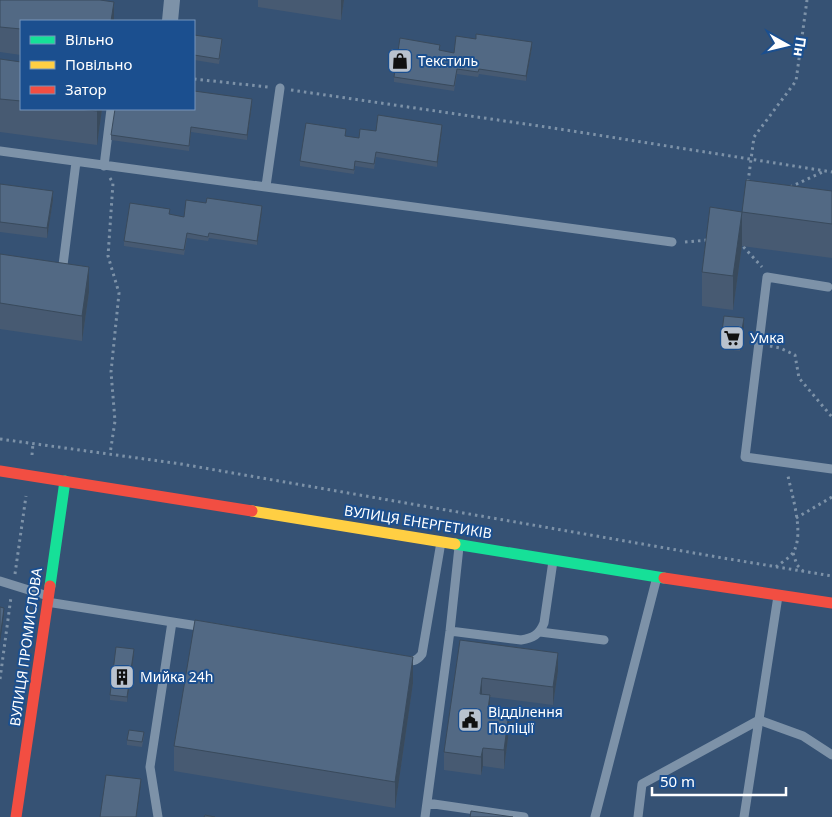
<svg xmlns="http://www.w3.org/2000/svg" width="832" height="817" viewBox="0 0 832 817" font-family="'Noto Sans',sans-serif">
  <style>
    .lines { fill: none; stroke-linecap: round; stroke-linejoin: round }
    .path { stroke: #7d92a8; stroke-width: 3; stroke-dasharray: 2.5 4; stroke-linecap: butt }
    .lane { stroke: #7d92a8; stroke-width: 9 }
    .street { stroke: #7d92a8; stroke-width: 16 }
    .fast { stroke: #16e098; stroke-width: 11 }
    .slow { stroke: #ffcf43; stroke-width: 11 }
    .jam { stroke: #f24e42; stroke-width: 11 }
    .wall { fill: #475a72 }
    .shaded-wall { fill: #394a5c }
    .building { fill: #526984; stroke: #394a5c }
    .labels { text-anchor: middle; stroke-width: 4; stroke-linejoin: round; paint-order: stroke }
    .poi-label { font-size: 14px; fill: #fff; stroke: #1b4f8f; text-anchor: start }
    .street-label { font-size: 14px; fill: #fff; stroke: #1b4f8f }
  </style>
  <rect width="100%" height="100%" fill="#365274"/>
  <g class="lines">
    <path class="path" d="M194 79 268 87
      M291 90 553 128 832 172
      M110 178 113 183 108 256 119 293 111 372 115 421 110 454
      M748 182 754 137 796 81 807 0
      M790 187 825 171
      M685 242 708 240
      M739 242 762 267
      M770 346 780 348 795 355 799 378 832 417
      M0 439 181 464 723 558 832 576
      M32 455 33 443
      M796 518 832 497
      M793 553 797 565 803 571
      M776 567C782 562 791 557 794 551 804 532 792 496 788 476
      M15 574 26 496
      M0 679 11 597"/>
    <path class="lane" d="M0 151 672 242
      M104 166 111 109
      M266 186 280 88
      M62 273 76 162
      M828 287 767 277 745 457 832 469
      M0 581 48 596
      M47 602 204 627
      M450 631 521 640C533 638 539 635 544 623L553 561
      M540 632 604 640
      M402 660C412 662 416 662 422 654L441 542
      M427 803 524 817
      M158 817 150 767 172 622
      M425 817 450 631 459 547
      M595 817 657 577
      M638 817 642 784 759 720 803 736 832 755
      M744 817 778 596"/>
    <path class="street" d="M170 21 172 0"/>
    <path class="fast" d="M455 544 664 578
      M50 586 65 481"/>
    <path class="slow" d="M252 511 455 544"/>
    <path class="jam" d="M0 471 252 511
      M664 578 832 603
      M16 817 50 586"/>
  </g>
  <path class="wall" d="M0 0 114 21H21V55L0 52Z
    M258 0H344L341 20 258 7Z
    M194 35 222 43 219 64 194 60Z
    M532 47 526 81 479 74 478 77 457 74 454 91 394 82V77L440 50 454 53Z
    M0 59 21 62V109H102L97 145 0 132Z
    M252 104 247 140 191 132 189 151 111 140V135Z
    M442 130 437 167 376 157 374 169 355 166 354 174 300 166V161L346 136 359 138 376 131Z
    M0 184 53 200 47 238 0 232Z
    M832 191V258L742 246V212Z
    M262 211 257 245 209 238 208 241 187 238 184 255 124 246V241L184 217Z
    M742 245 733 310 702 306V272Z
    M0 254 89 292 82 341 0 329Z
    M744 327 740 351 721 348V339Z
    M460 640 558 671 553 705 490 697V709L509 730 504 769 483 766 481 775 444 770V752Z
    M134 654 127 702 110 700V695Z
    M413 683 395 808 174 771V746Z
    M144 736 142 747 127 745V740Z"/>
  <path class="shaded-wall" d="M341 0H344L341 20Z
    M114 2V21H111Z
    M532 42V47L526 81V76Z
    M252 99V104L247 140V135Z
    M97 109H102L97 145Z
    M442 125V130L437 167V162Z
    M53 191V200L47 238V228Z
    M262 206V211L257 245V241Z
    M742 212V245L733 310V276Z
    M89 267V292L82 341V316Z
    M744 318V327L740 351V341Z
    M4 608V613L0 643V638Z
    M134 649V654L127 702V697Z
    M558 653V671L553 705V687Z
    M413 657V683L395 808V782Z
    M482 678V696L480 694Z
    M490 695V713L488 709Z
    M509 712V730L504 769V750Z
    M483 748V766L481 775V757Z
    M141 779V784L136 817Z"/>
  <path class="building" d="M0 0H100L114 2 111 21H21V29L0 27Z
    M476 34 532 42 526 76 479 69 478 72 457 69 454 86 394 77 400 38 440 45 439 50 454 53 456 36 476 39Z
    M194 35 222 39 219 59 194 55Z
    M0 59 21 62V101L0 99Z
    M194 91 252 99 247 135 191 127 189 146 111 135 115 109H194Z
    M80 109H97V111Z
    M378 115 442 125 437 162 376 152 374 164 355 161 354 170 300 161 306 123 346 129 345 136 359 138 360 129 376 131Z
    M746 180 832 191V224L742 212Z
    M0 184 53 191 47 228 0 222Z
    M207 198 262 206 257 241 209 233 208 237 187 233 184 250 124 241 130 203 170 209 169 214 184 217 186 200 206 203Z
    M710 207 742 212 733 276 702 272Z
    M0 254 89 267 82 316 0 303Z
    M724 316 744 318 740 341 721 339Z
    M0 607 4 608 0 638Z
    M195 620 413 657 395 782 174 746Z
    M460 640 558 653 553 687 482 678 480 694 490 695 488 709 509 712 504 750 483 748 481 757 444 752Z
    M116 647 134 649 127 697 110 695Z
    M129 730 144 732 142 742 127 740Z
    M106 775 141 779 136 817H100Z
    M471 811 513 817H470Z
    M205 815 215 817H204Z"/>
  <defs>
    <symbol id="shop-square" viewBox="-11 -11 22 22"><rect x="-9" y="-9" width="18" height="18" rx="4" fill="#b9c2ce" stroke="#1b4f8f"/><path d="M-5-2.5h2.3a2.7 3.5 0 0 1 5.4 0H5L5.5 6h-11ZM-1.5-2.5h3a1.5 2.3 0 0 0-3 0Z" fill="#111"/></symbol>
    <symbol id="supermarket-square" viewBox="-11 -11 22 22"><rect x="-9" y="-9" width="18" height="18" rx="4" fill="#b9c2ce" stroke="#1b4f8f"/><path d="M-6-5.5h2.5l.6 2H6L4.5 2H-2.5L-4.4-4H-6ZM-1.5 3.2a1.3 1.3 0 1 0 .1 0ZM3 3.2a1.3 1.3 0 1 0 .1 0Z" fill="#111"/></symbol>
    <symbol id="building-square" viewBox="-11 -11 22 22"><rect x="-9" y="-9" width="18" height="18" rx="4" fill="#b9c2ce" stroke="#1b4f8f"/><path d="M-4-6H4V6H1V3H-1V6H-4ZM-2.5-4.3h1.7v1.8h-1.7ZM.8-4.3h1.7v1.8H.8ZM-2.5-1h1.7V.8h-1.7ZM.8-1h1.7V.8H.8Z" fill="#111"/></symbol>
    <symbol id="civic-square" viewBox="-11 -11 22 22"><rect x="-9" y="-9" width="18" height="18" rx="4" fill="#b9c2ce" stroke="#1b4f8f"/><path d="M-.6-6.5H3V-4.5H.6V-3L4-1V1h2V6H-6V1h2V-1L-.6-3ZM-1.2 2.5V6h2.4V2.5Z" fill="#111"/></symbol>
  </defs>
  <g fill-rule="evenodd">
    <use href="#shop-square" x="386" y="47" width="28" height="28"/>
    <use href="#supermarket-square" x="718" y="324" width="28" height="28"/>
    <use href="#building-square" x="108" y="663" width="28" height="28"/>
    <use href="#civic-square" x="456" y="706" width="28" height="28"/>
  </g>
  <g class="labels">
    <g class="poi-label">
      <text x="418" y="66">Текстиль</text>
      <text x="750" y="343">Умка</text>
      <text x="140" y="682">Мийка 24һ</text>
      <text x="488" y="717">Відділення<tspan x="488" dy="16">Поліції</tspan></text>
    </g>
    <g class="street-label">
      <text transform="translate(418 522) rotate(9)" y="5">ВУЛИЦЯ ЕНЕРГЕТИКІВ</text>
      <text transform="translate(26 647) rotate(-82)" y="5">ВУЛИЦЯ ПРОМИСЛОВА</text>
    </g>
  </g>
  <rect x="20" y="20" width="175" height="90" fill="#1b4f8f" stroke="#7695bc"/>
  <rect x="30" y="36" width="25" height="8" fill="#16e098" stroke="#7695bc"/>
  <text x="65" y="45" font-size="15" fill="#ffffff">Вільно</text>
  <rect x="30" y="61" width="25" height="8" fill="#ffcf43" stroke="#7695bc"/>
  <text x="65" y="70" font-size="15" fill="#ffffff">Повільно</text>
  <rect x="30" y="86" width="25" height="8" fill="#f24e42" stroke="#7695bc"/>
  <text x="65" y="95" font-size="15" fill="#ffffff">Затор</text>
  <g transform="translate(787 45) rotate(98)" stroke="#1b4f8f" stroke-width="4" paint-order="stroke">
  <path d="M0-4L9 19L0 12L-9 19Z" fill="#ffffff"/>
  <text y="-8" font-size="14" font-weight="bold" text-anchor="middle" fill="#ffffff">Пн</text>
  </g>
  <path d="M652 787v8h134v-8" fill="none" stroke="#ffffff" stroke-width="2.5"/>
  <text x="660" y="787" font-size="15" fill="#ffffff" stroke="#1b4f8f" stroke-width="4" paint-order="stroke">50 m</text>
</svg>
